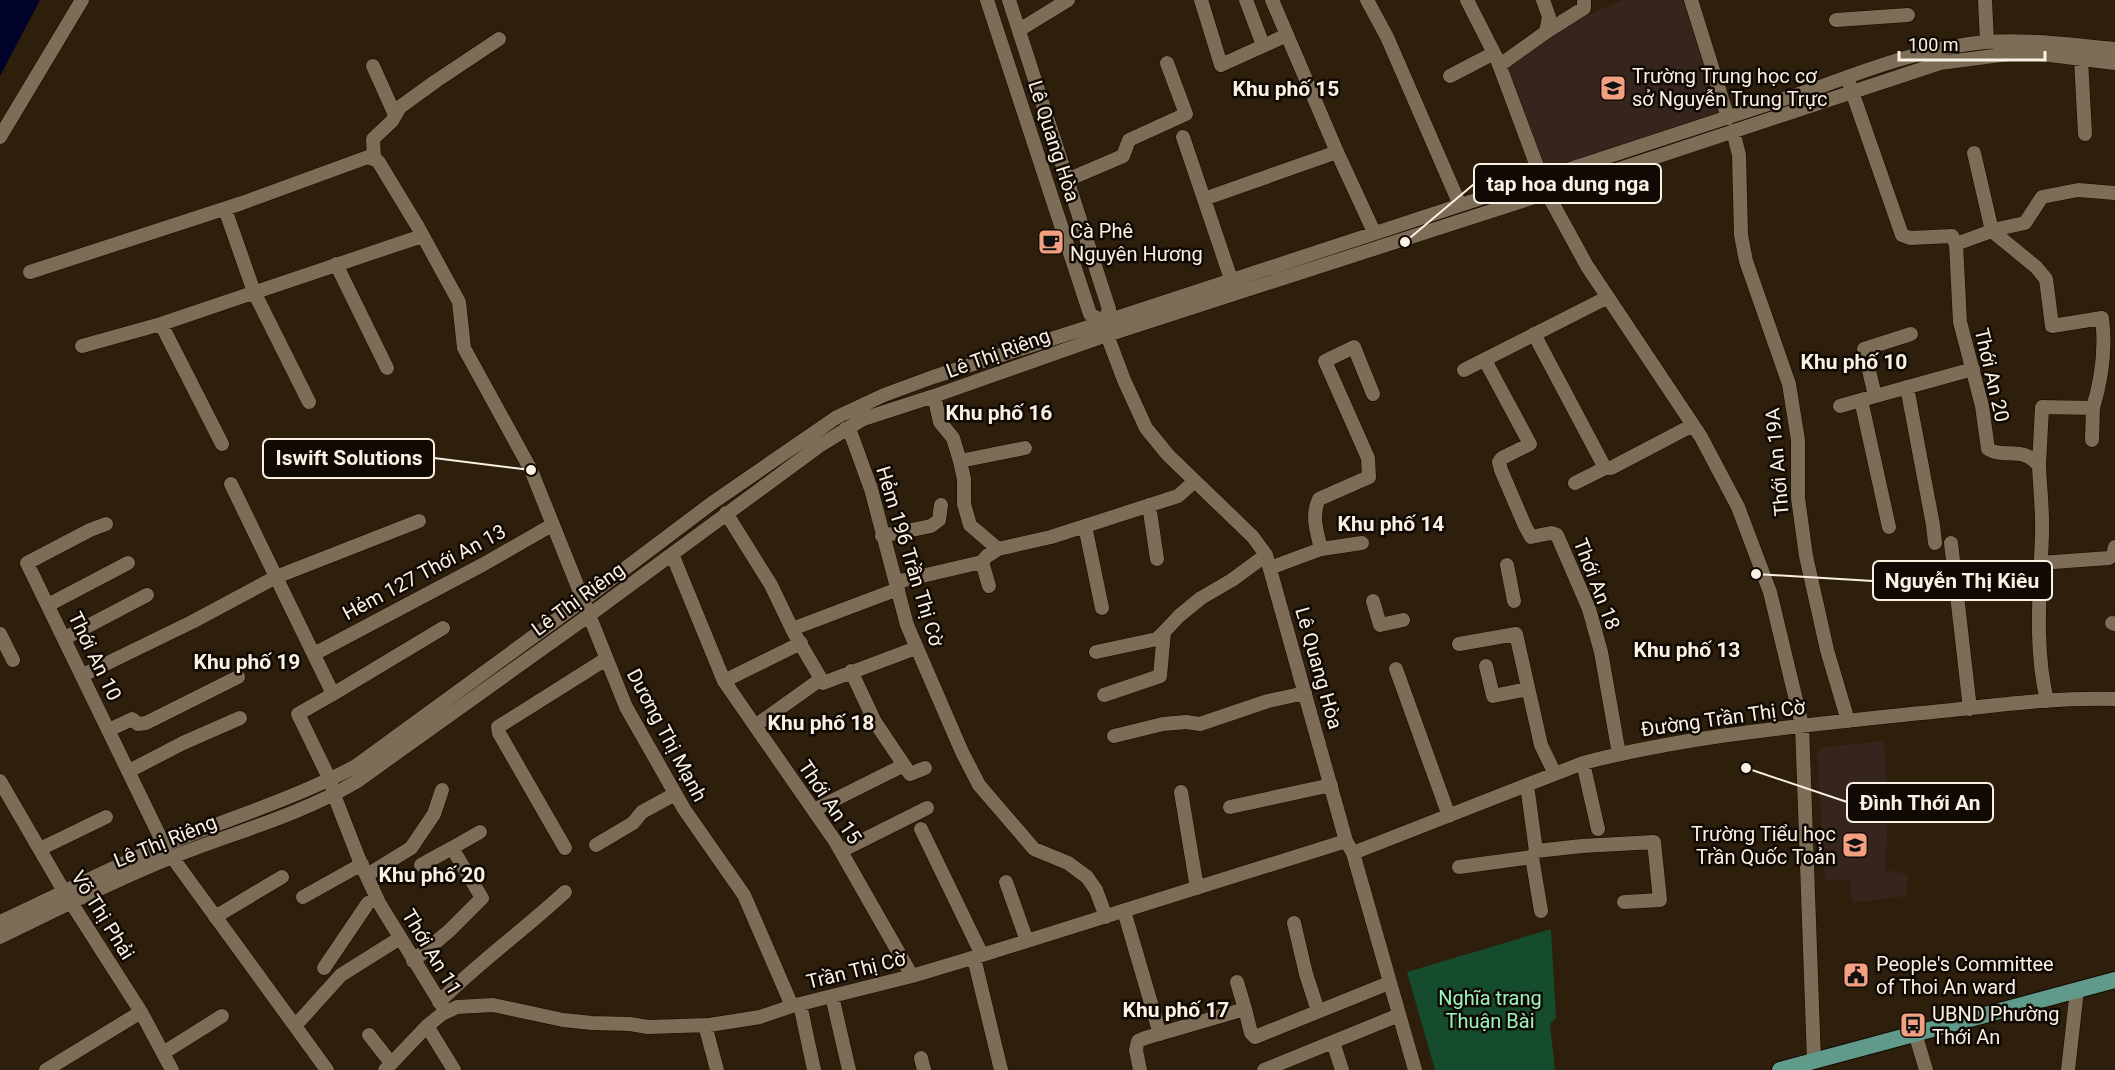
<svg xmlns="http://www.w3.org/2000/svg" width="2115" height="1070" viewBox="0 0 2115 1070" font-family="Roboto,sans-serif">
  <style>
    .education { fill: #36251c }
    .green { fill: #154c2e }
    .water { fill: #00022a }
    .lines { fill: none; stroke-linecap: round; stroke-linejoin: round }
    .minor-casing { stroke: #150900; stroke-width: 15 }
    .major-casing { stroke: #150900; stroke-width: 18 }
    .minor { stroke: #7d6c56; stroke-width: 14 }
    .major { stroke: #609a8b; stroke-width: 16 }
    .labels { text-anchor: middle; stroke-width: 5; stroke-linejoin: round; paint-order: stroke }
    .poi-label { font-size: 20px; fill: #faf1e4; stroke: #110a04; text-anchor: start }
    .street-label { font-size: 20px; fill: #faf1e4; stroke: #110a04 }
    .park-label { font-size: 20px; fill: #9af4bc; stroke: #110a04 }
    .neighbourhood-label { font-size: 21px; font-weight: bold; fill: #faf1e4; stroke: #110a04 }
    .leader { fill: none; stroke: #faf1e4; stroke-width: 2 }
    .callout-dot { fill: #faf1e4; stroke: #110a04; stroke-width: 2 }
    .callout { fill: #110a04; stroke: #faf1e4; stroke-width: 2 }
    .callout-label { font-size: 21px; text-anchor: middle; font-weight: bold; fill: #faf1e4 }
  </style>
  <rect width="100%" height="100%" fill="#2d1f0b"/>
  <path class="education" d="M1623 0H1686L1720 112 1544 170 1506 64 1547 37 1588 15Z
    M1884 741 1887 783H1890L1885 870 1908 874 1906 896 1852 903 1850 880H1825L1817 753 1822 747Z"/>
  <path class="green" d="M1551 929 1556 1018 1550 1024 1555 1070H1435L1407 972Z"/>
  <path class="water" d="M0 0H40L0 76Z"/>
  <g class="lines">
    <defs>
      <path id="minor" d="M987 0 1090 314 1104 322
        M1009 0 1109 309 1104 322 1107 335 1124 380 1146 428 1168 455 1253 537 1266 555 1346 841 1353 853 1415 1070
        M1201 0 1221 65 1287 35 1337 152 1374 232
        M1246 0 1263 45
        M1272 0 1287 35
        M1367 0 1387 37 1460 205
        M1467 0 1497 59 1547 193 1587 266 1701 437 1738 507 1770 592 1802 725 1814 1061
        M1691 0 1728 118
        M1985 0 1987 42
        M1836 20 1908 15
        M1019 30 1068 0
        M1546 32 1584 8V0
        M2081 59 2085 134
        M1500 65 1546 32 1549 17 1543 0
        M373 66 395 115
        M1450 76 1494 53
        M1849 83 1902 235 1910 238 1952 236 1956 244 1960 322 1982 406 1988 449C2005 459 2023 445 2039 466 2040 489 2043 513 2042 535 2040 591 2034 646 2047 701
        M1733 131 1739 155 1741 235 1746 261 1789 384 1798 440V498L1806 556 1827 650 1848 721
        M0 137 82 0
        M1183 137 1231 279
        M1974 153 1992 231 2036 267 2046 279 2052 326 2102 318C2106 349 2102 378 2093 408L2042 407 2039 466
        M374 158 373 139 392 121 400 107 436 81 499 39
        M1067 180 1123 156 1129 140 1186 114 1167 63
        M1204 199 1337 152
        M225 209 254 292 309 402
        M1956 244 1997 229 2025 223 2042 197 2078 190 2115 193
        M336 264 387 368
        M30 272 242 203 368 157 378 161 418 227 459 302 464 348 531 470 626 707 684 809 744 895 792 1006
        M161 324 222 444
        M1534 334 1605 468
        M82 346 161 324 422 236
        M1489 359 1487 364 1530 444 1502 458 1499 462 1501 470 1525 526 1531 537 1551 533 1557 535 1589 609 1601 652 1619 754
        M1464 370 1608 297
        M1907 387 1933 525 1935 543
        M934 396 940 422 953 438 960 461 964 479V504L970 525 998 549
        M1875 396 1864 349 1911 334
        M1840 406 1861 400
        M845 429 851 434 871 489 907 625 962 752 979 785 1034 849 1068 863 1087 877 1096 890 1106 917
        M2092 440 2093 408
        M960 461 1025 448
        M1575 483 1605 468H1611L1693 425
        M1149 505 1157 559
        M726 513 771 585 794 633 821 679
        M419 521 276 577 333 694 443 628
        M106 524 90 530 27 563 164 845
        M1085 526 1102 608
        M1889 527 1861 400 1973 369
        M882 536 931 526 939 520 941 505
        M1951 543 1970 709
        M1321 549 1362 543
        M672 554 724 681 835 841 912 976
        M982 562 989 586
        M2040 563 2109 558 2113 555 2115 547
        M1507 565 1514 601
        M1270 568 1321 549C1317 532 1311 516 1319 499L1369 477 1368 458 1325 361 1354 347 1373 394
        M896 582 982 562 987 556 998 549 1051 537 1178 496 1195 481
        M1373 601 1380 625 1403 620
        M48 605 128 563
        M2112 623 2115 624
        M792 629 898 589
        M0 634 13 660
        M65 638 147 595
        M1459 644 1516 634 1541 745 1555 774
        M1096 652 1157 639 1164 632
        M314 654 484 564 552 525
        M1486 666 1493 696 1528 689
        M1396 669 1449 816
        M851 671 875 722 910 774 925 768
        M83 675 192 622 276 577 231 484
        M821 679 823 683 916 648
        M724 681 801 643
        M333 694 298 714 330 780 334 795 359 859 379 903 446 1012
        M1104 695 1160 676 1164 632 1179 616 1201 598 1232 580 1266 555
        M755 726 821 679
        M109 730 132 719 138 724 146 723 238 677
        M1114 736 1163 724 1186 722 1200 724 1268 701 1305 693
        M1583 763 1598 829
        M129 771 183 743 240 718
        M0 781 65 893 141 1012 172 1070
        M1527 785 1536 851 1582 846 1654 842 1660 900 1624 902
        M1181 792 1197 888
        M1230 807 1331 785
        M814 810 904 765
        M921 829 982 955
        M596 845 633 823 642 812 675 794
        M565 848 499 733 498 727 606 659
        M40 849 106 817
        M841 851 927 808
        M1353 853 1583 763C1691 735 1801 726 1911 714 1979 708 2047 697 2115 699
        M172 857 327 1070
        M1532 857 1541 911
        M421 865 452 848
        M1459 867 1532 857 1536 851
        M367 875 411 848 434 814 442 790
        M1006 882 1027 941
        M303 897 362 864
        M1124 911 1160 1034
        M215 917 282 877
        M0 922C54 897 107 870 162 846 227 819 294 799 356 766L582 601 712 503 837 417 884 395 933 377 1104 322 1817 88C1871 68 1928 47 1986 42 2029 39 2072 45 2115 49
        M1294 923 1306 974 1318 1011
        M0 937C56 910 112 881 170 858 232 833 298 816 356 782L588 616 819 446 863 419 934 396 1107 335 1547 193 1940 63 2009 54H2041L2115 63
        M974 958 1001 1070
        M413 961 449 931 482 898 452 848 480 832
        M324 968 368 903 377 898
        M1237 982 1245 1009
        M832 996 849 1070
        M439 1002C479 962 524 930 565 892
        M800 1004 814 1070
        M705 1025 717 1070
        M295 1026 341 975 400 938
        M427 1026 454 1070
        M1915 1033 1926 1070
        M369 1035 391 1063
        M1333 1042 1342 1070
        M163 1053 222 1016
        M921 1058 924 1070
        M46 1070 141 1012
        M385 1070 427 1026 442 1014 457 1007 493 1005 563 1020 592 1023 630 1024 648 1027 709 1025 760 1017 792 1006 912 976 982 955 1346 841
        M1140 1070 1136 1050 1138 1041 1145 1038 1245 1009 1251 1033 1255 1037 1389 983
        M1264 1070 1399 1015
        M2068 1070 2077 990"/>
      <path id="major" d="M1780 1070 2115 980"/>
    </defs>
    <use href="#minor" class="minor-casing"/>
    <use href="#major" class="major-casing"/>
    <use href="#minor" class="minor"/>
    <use href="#major" class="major"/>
  </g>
  <defs>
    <symbol id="school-square" viewBox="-11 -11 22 22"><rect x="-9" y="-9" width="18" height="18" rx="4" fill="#f2a080" stroke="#110a04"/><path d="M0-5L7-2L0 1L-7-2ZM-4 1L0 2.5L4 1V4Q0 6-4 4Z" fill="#111"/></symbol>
    <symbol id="cafe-square" viewBox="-11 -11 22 22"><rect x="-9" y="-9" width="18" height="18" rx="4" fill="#f2a080" stroke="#110a04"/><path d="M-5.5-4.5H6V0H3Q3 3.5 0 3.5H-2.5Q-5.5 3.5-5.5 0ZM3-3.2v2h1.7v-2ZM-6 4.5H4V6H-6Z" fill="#111"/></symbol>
    <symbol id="civic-square" viewBox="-11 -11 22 22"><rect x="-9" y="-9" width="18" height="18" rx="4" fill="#f2a080" stroke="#110a04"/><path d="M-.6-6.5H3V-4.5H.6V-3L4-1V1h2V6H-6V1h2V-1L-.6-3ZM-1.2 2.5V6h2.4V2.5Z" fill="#111"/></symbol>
    <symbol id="bus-square" viewBox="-11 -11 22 22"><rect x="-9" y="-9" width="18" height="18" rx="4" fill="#f2a080" stroke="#110a04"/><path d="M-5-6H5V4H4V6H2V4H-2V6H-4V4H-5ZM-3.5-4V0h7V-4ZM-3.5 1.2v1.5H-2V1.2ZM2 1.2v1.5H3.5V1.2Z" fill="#111"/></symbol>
  </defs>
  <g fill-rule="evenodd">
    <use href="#school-square" x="1598" y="73" width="30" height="30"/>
    <use href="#cafe-square" x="1036" y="227" width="30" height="30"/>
    <use href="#school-square" x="1840" y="830" width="30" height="30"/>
    <use href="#civic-square" x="1841" y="960" width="30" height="30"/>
    <use href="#bus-square" x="1898" y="1010" width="30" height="30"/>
  </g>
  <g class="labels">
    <g class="poi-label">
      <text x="1632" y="83">Trường Trung học cơ<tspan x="1632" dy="23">sở Nguyễn Trung Trực</tspan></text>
      <text x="1070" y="238">Cà Phê<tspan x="1070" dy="23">Nguyên Hương</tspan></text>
      <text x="1836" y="841" text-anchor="end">Trường Tiểu học<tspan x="1836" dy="23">Trần Quốc Toản</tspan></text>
      <text x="1876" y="971">People's Committee<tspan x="1876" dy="23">of Thoi An ward</tspan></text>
      <text x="1932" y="1021">UBND Phường<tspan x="1932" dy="23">Thới An</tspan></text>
    </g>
    <g class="street-label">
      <text transform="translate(1054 141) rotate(72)" y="7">Lê Quang Hòa</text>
      <text transform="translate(998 353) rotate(-20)" y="7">Lê Thị Riêng</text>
      <text transform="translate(1992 375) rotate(77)" y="7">Thới An 20</text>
      <text transform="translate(1777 462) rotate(-95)" y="7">Thới An 19A</text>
      <text transform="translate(910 556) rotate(73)" y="7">Hẻm 196 Trần Thị Cờ</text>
      <text transform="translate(424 572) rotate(-28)" y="7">Hẻm 127 Thới An 13</text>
      <text transform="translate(1597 584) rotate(69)" y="7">Thới An 18</text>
      <text transform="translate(578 599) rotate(-36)" y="7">Lê Thị Riêng</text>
      <text transform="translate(95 656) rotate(64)" y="7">Thới An 10</text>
      <text transform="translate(1319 668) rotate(74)" y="7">Lê Quang Hòa</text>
      <text transform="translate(1723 718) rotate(-8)" y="7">Đường Trần Thị Cờ</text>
      <text transform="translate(667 735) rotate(62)" y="7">Dương Thị Mạnh</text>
      <text transform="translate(830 802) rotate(56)" y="7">Thới An 15</text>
      <text transform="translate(165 841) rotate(-22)" y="7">Lê Thị Riêng</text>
      <text transform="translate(103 915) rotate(58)" y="7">Võ Thị Phải</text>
      <text transform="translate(432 952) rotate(59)" y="7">Thới An 11</text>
      <text transform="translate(856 970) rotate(-14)" y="7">Trần Thị Cờ</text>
    </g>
    <g class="park-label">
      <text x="1490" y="1005">Nghĩa trang<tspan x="1490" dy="23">Thuận Bài</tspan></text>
    </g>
    <g class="neighbourhood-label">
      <text x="1286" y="96">Khu phố 15</text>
      <text x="1854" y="369">Khu phố 10</text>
      <text x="999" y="420">Khu phố 16</text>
      <text x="1391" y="531">Khu phố 14</text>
      <text x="1687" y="657">Khu phố 13</text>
      <text x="247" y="669">Khu phố 19</text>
      <text x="821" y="730">Khu phố 18</text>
      <text x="432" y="882">Khu phố 20</text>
      <text x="1176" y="1017">Khu phố 17</text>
    </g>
  </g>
  <path class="leader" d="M1405 242L1474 184M531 470L434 458M1756 574L1873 581M1746 768L1847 802"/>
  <g class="callout-dot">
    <circle cx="1405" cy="242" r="6"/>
    <circle cx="531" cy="470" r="6"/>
    <circle cx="1756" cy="574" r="6"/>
    <circle cx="1746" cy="768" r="6"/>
  </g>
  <g class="callout">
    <rect x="1474" y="164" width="187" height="39" rx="6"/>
    <rect x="263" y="439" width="171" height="39" rx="6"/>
    <rect x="1873" y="561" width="179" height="39" rx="6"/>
    <rect x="1847" y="783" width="146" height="39" rx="6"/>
  </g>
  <g class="callout-label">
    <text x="1568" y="191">tap hoa dung nga</text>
    <text x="349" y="465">Iswift Solutions</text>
    <text x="1962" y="588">Nguyễn Thị Kiêu</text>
    <text x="1920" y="810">Đình Thới An</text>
  </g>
  <path d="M1899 51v9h146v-9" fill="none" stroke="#faf1e4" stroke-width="3"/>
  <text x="1908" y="51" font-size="18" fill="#faf1e4" stroke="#110a04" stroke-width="4.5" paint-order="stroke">100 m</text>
</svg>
